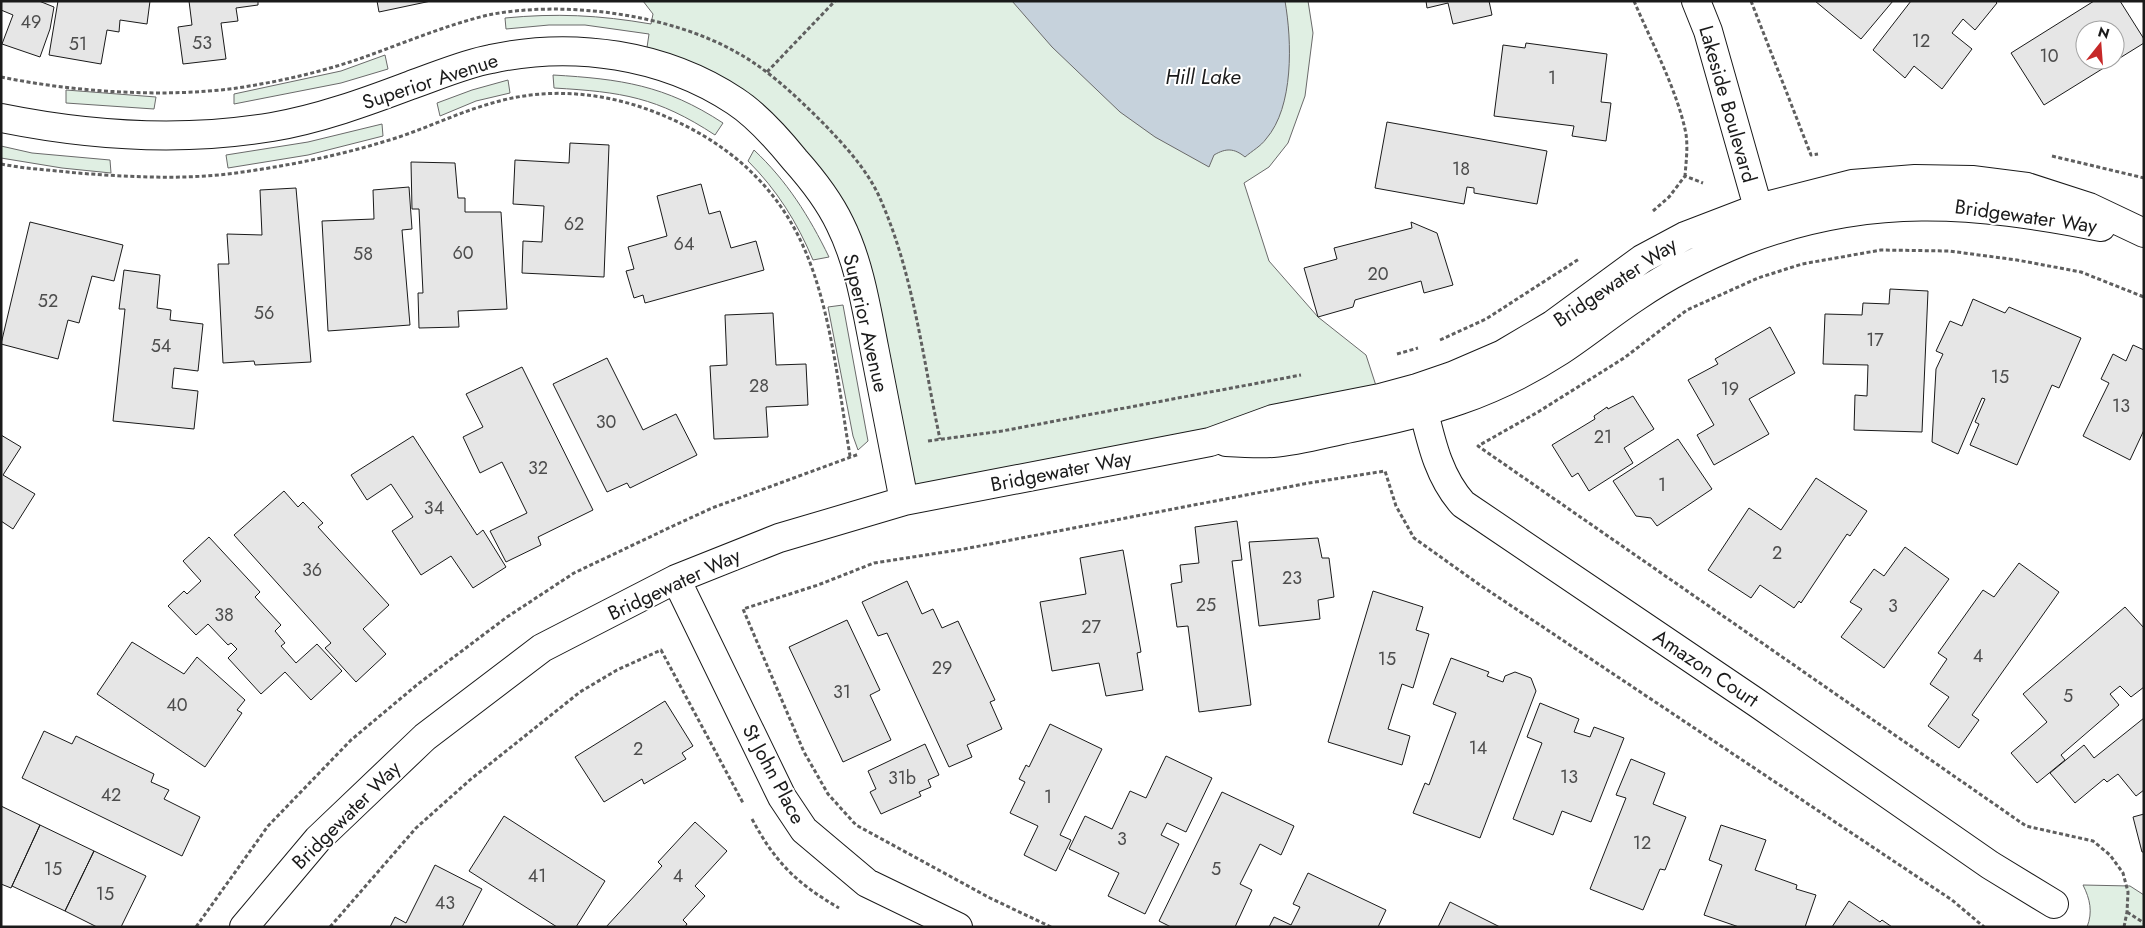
<svg xmlns="http://www.w3.org/2000/svg" width="2145" height="928" viewBox="0 0 2145 928" font-family="Jost,sans-serif">
  <style>
    .green { fill: #e0efe3; stroke: #6a6a6a }
    .water { fill: #c6d2dc; stroke: #6a6a6a }
    .building { fill: #e6e6e6; stroke: #1a1a1a; fill-rule: evenodd }
    .lines { fill: none; stroke-linecap: round; stroke-linejoin: round }
    .minor-casing { stroke: #1a1a1a; stroke-width: 30 }
    .path { stroke: #5f5f5f; stroke-width: 3; stroke-dasharray: 4 2.5; stroke-linecap: butt }
    .minor { stroke: #fff; stroke-width: 28 }
    .labels { text-anchor: middle; stroke-width: 4; stroke-linejoin: round; paint-order: stroke }
    .number-label { font-size: 18px; fill: #4d4d4d }
    .street-label { font-size: 20px; fill: #1a1a1a; stroke: #fff }
    .water-label { font-size: 21px; font-style: italic; fill: #1a1a1a; stroke: #fff }
  </style>
  <rect width="100%" height="100%" fill="#fff"/>
  <path class="green" d="M643 1H1308L1313 33 1305 96 1288 143 1269 167 1244 183 1269 261 1318 317 1366 355 1380 398 904 501 854 261 776 137 645 61 649 34 585 25H549L506 29 505 18C556 13 599 15 651 24L653 14Z
    M385 55 388 69 341 83 234 104V94L341 71Z
    M553 75C621 79 665 85 723 123L715 135C657 97 622 92 554 88Z
    M508 80 510 93 476 101 440 116 437 103 472 90Z
    M66 90 156 97 154 109 66 103Z
    M382 124 383 136 308 155 228 168 226 155 308 142Z
    M1 146 32 153 110 160 111 173 62 168 1 158Z
    M754 150C787 181 809 216 829 257L813 260C797 222 777 190 748 161Z
    M843 305 868 441 858 450 853 436 828 307Z
    M2083 885 2130 886 2144 895V927H2087C2093 912 2090 899 2083 885Z"/>
  <path class="water" d="M1012 1H1285C1292 41 1294 107 1266 139 1261 146 1252 151 1245 157 1234 148 1226 148 1214 155L1209 167 1155 137 1120 112 1052 47Z"/>
  <path class="building" d="M1 1H39L54 7 50 29 40 57 2 44 13 15 1 10Z
    M58 1H150L147 24 120 20 119 32 107 30 101 64 49 55Z
    M189 1H258V5L236 8 238 21 221 23 226 59 183 64 178 27 192 25Z
    M377 1H431L379 12Z
    M1426 1H1489L1492 15 1453 24 1448 3 1427 8Z
    M1815 1H1893L1861 39Z
    M1911 1H1995L1997 3 1975 30 1963 19 1952 33 1972 49 1942 89 1914 66 1905 78 1873 50Z
    M2094 1H2120L2144 39V43L2044 105 2011 53ZM2085 30H2115V60H2085Z
    M1526 43 1607 54 1601 102 1611 103 1606 141 1572 136 1574 126 1494 116 1503 45 1525 48Z
    M1387 122 1547 151 1537 204 1474 193V188L1467 187 1464 204 1375 188Z
    M570 143 609 145 604 277 522 273 523 241 542 242 544 206 513 204 515 160 569 163Z
    M411 162 455 163 458 198H465V212H501L507 309 458 311 459 327 419 328 418 293H423L419 209H412Z
    M701 184 709 214 720 211 731 248 756 241 764 270 645 303 643 295 634 298 626 271 634 269 628 247 667 236 657 196Z
    M409 187 412 229 402 230 410 325 328 331 322 221 374 219 373 190Z
    M296 188 311 362 255 365 254 361 223 363 218 264H229L227 234 262 235 260 190Z
    M30 222 123 245 114 281 92 276 79 323 68 320 58 359 1 344Z
    M1411 222 1437 233 1453 285 1424 293 1421 281 1355 300 1353 307 1318 317 1304 268 1337 259 1334 248 1412 228Z
    M124 270 160 275 157 308 171 310 170 320 203 324 198 371 174 368 172 388 198 391 194 429 113 421 125 309H119Z
    M1890 289 1928 291 1922 432 1854 430 1855 395 1867 396 1868 365 1823 364 1825 314 1862 315 1863 303 1889 304Z
    M1973 299 2005 313 2009 307 2081 338 2059 388 2052 385 2017 465 1970 445 1979 424 1975 422 1985 399 1982 398 1958 454 1932 442 1936 369 1943 354 1936 351 1950 321 1962 326Z
    M773 313 776 365 806 364 808 405 766 407 768 437 714 439 710 366 727 365 725 315Z
    M1770 327 1795 373 1749 399 1769 434 1714 465 1697 435 1714 425 1688 380 1718 364 1715 359Z
    M2133 345 2144 350V430L2130 460 2083 436 2109 383 2101 379 2113 354 2126 361Z
    M607 358 643 430 676 414 697 455 630 488 627 483 607 492 553 384Z
    M522 367 593 510 538 537 541 545 506 562 490 531 527 513 502 462 480 473 463 437 483 427 466 394Z
    M1633 396 1654 429 1624 448 1633 463 1589 491 1578 473 1572 477 1552 445 1595 419 1594 416 1607 407 1608 409Z
    M1 435 21 447 3 475 35 494 13 529 1 521Z
    M413 436 477 535 483 530 506 567 473 588 451 556 421 575 392 531 413 517 391 484 367 500 351 475Z
    M1678 439 1712 489 1657 526 1651 518 1636 516 1613 481Z
    M1816 478 1867 511 1850 536 1847 534 1801 603 1799 601 1794 608 1760 585 1751 598 1708 570 1749 508 1781 530Z
    M284 491 298 507 303 502 323 523 318 527 389 605 363 629 386 654 356 682 325 648 331 643 234 535Z
    M1237 521 1242 560 1232 561 1251 705 1199 712 1188 626 1177 627 1171 584 1182 582 1180 565 1199 563 1195 527Z
    M209 537 260 592 255 597 281 625 275 631 285 643 281 646 296 663 317 644 342 671 311 700 285 672 261 694 228 658 237 649 231 643 228 645 208 624 196 635 168 606 184 591 187 594 201 581 183 561Z
    M1318 538 1322 558H1329L1334 597 1318 600 1320 619 1259 626 1249 542Z
    M1905 547 1949 579 1884 668 1841 637 1862 609 1850 602 1874 569 1884 576Z
    M1123 550 1141 652 1137 653 1143 690 1106 696 1099 663 1052 671 1040 602 1086 594 1080 558Z
    M2019 563 2059 592 1972 715 1979 720 1959 748 1928 726 1949 697 1930 684 1947 659 1938 653 1983 590 1994 597Z
    M907 581 922 614 933 609 942 628 958 621 995 700 990 702 1002 729 967 745 972 757 949 767 887 633 878 636 862 602Z
    M1373 591 1423 607 1416 630 1429 634 1413 688 1402 684 1388 729 1410 736 1402 765 1328 742Z
    M2125 607 2144 628V687L2131 697 2120 686 2110 694 2119 705 2061 755 2065 760 2037 783 2011 753 2047 722 2023 694Z
    M847 620 880 690 870 695 891 740 843 762 789 647Z
    M132 642 184 674 197 657 245 700 237 710 242 713 205 767 97 694Z
    M1451 658 1489 672 1487 676 1503 682 1505 676 1515 672 1531 678 1536 691 1480 838 1413 813 1425 783 1429 785 1456 713 1433 704Z
    M665 701 693 746 682 753 686 759 644 784 642 779 604 802 575 757Z
    M1540 703 1579 719 1574 732 1590 737 1594 727 1624 738 1591 822 1562 811 1553 835 1513 819 1542 743 1527 737Z
    M2144 718V790L2136 796 2118 774 2107 782 2104 779 2075 803 2050 773 2084 745 2094 758Z
    M1050 724 1102 749 1060 835 1071 840 1056 871 1024 855 1038 826 1010 813 1025 782 1019 779 1026 765 1029 767Z
    M44 731 72 744 76 736 154 774 151 782 169 790 164 799 200 817 182 856 22 778Z
    M925 744 939 775 928 780 931 787 919 792 921 796 881 814 870 792 876 789 868 771Z
    M1166 756 1212 778 1186 832 1167 823 1161 835 1179 844 1145 914 1108 896 1119 873 1069 849 1085 816 1112 829 1130 791 1146 798Z
    M1631 759 1665 773 1653 804 1686 817 1665 870 1660 869 1643 910 1590 889 1626 798 1616 795Z
    M1222 792 1294 826 1281 855 1260 844 1240 884 1252 890 1235 927H1171L1159 921Z
    M1 806 40 825 11 888 1 884Z
    M2144 814V852H2142L2133 817Z
    M504 816 605 881 576 927H557L469 871Z
    M695 822 727 851 695 886 705 896 683 920 687 924 685 927H606L662 866 658 862Z
    M40 825 94 851 65 911 12 886Z
    M1721 825 1766 840 1755 870 1797 885 1796 889 1816 895 1805 927H1739L1704 915 1722 865 1709 860Z
    M94 851 146 876 121 927H97L65 911Z
    M435 865 482 889 462 927H390L395 917 406 923Z
    M1308 873 1386 910 1378 927H1269L1274 917 1291 925 1300 907 1293 904Z
    M1849 901 1880 922 1882 920 1892 927H1832Z
    M1450 902 1500 927H1438Z"/>
  <g class="lines">
    <defs>
      <path id="minor" d="M1696 1 1708 31 1763 225
        M1 118C90 136 182 142 272 127 319 119 366 102 411 85 437 76 464 64 491 59 573 41 664 54 735 101 758 116 778 139 795 160 812 179 829 201 840 224 859 262 866 306 874 347 884 398 894 449 904 501
        M1420 396C1430 435 1436 474 1463 504L1757 703 1990 865 2054 904
        M1226 442C1242 443 1258 444 1273 443 1299 441 1326 433 1351 428 1429 413 1492 395 1560 351 1586 334 1610 314 1636 297 1669 274 1706 256 1743 241 1869 193 1973 202 2101 227
        M676 579 782 797 804 830 867 883 958 927
        M244 927 318 839 425 737 542 648 676 579 779 538 904 501 1210 442 1273 419 1380 398 1417 388 1452 376 1503 354 1552 325 1642 259 1685 236 1758 208 1852 184 1915 179 1972 180 2027 187 2089 207 2144 233"/>
    </defs>
    <use href="#minor" class="minor-casing"/>
    <path class="path" d="M1634 1C1651 41 1678 92 1686 134 1688 148 1686 162 1685 176
      M1751 1 1811 155 1818 154
      M767 72 835 1
      M1 77C74 92 164 98 237 88 277 82 317 73 356 60 399 45 443 26 488 15 564 0 669 14 736 52 769 70 798 98 825 125 847 148 870 173 882 203 914 277 923 360 940 439
      M2052 156 2144 178
      M1 164C26 169 52 170 77 173 129 177 184 180 236 173 286 166 338 156 386 141 421 131 454 114 489 104 563 81 638 97 704 136 749 163 783 200 804 248 831 309 839 390 850 456
      M1653 211 1669 197 1685 176 1703 183
      M1440 340 1486 319 1579 259
      M1397 354 1418 348
      M928 441 1002 431 1301 375
      M752 819C775 862 796 883 839 908
      M2127 912 2144 923
      M196 927 268 826 351 740 418 684 507 617 574 573 673 526 712 508 859 454
      M330 927 416 828 471 779 580 692 617 670 661 650 743 803
      M1051 927 990 898 856 825 828 794 804 752 743 609 818 585 874 563 964 549 1309 483 1385 471 1396 506 1414 538 1480 585 1952 900 1984 927
      M2124 927 2127 912 2128 892 2123 873 2110 855 2093 841 2026 826 1478 446 1538 412 1624 358 1687 310 1758 278 1802 264 1881 250 1949 251 2017 260 2081 272 2144 297"/>
    <use href="#minor" class="minor"/>
  </g>
  <g class="labels">
    <g class="number-label">
      <text x="31" y="28">49</text>
      <text x="1921" y="47">12</text>
      <text x="202" y="49">53</text>
      <text x="78" y="50">51</text>
      <text x="2049" y="62">10</text>
      <text x="1552" y="84">1</text>
      <text x="1461" y="175">18</text>
      <text x="574" y="230">62</text>
      <text x="684" y="250">64</text>
      <text x="463" y="259">60</text>
      <text x="363" y="260">58</text>
      <text x="1378" y="280">20</text>
      <text x="48" y="307">52</text>
      <text x="264" y="319">56</text>
      <text x="1875" y="346">17</text>
      <text x="161" y="352">54</text>
      <text x="2000" y="383">15</text>
      <text x="759" y="392">28</text>
      <text x="1730" y="395">19</text>
      <text x="2121" y="412">13</text>
      <text x="606" y="428">30</text>
      <text x="1603" y="443">21</text>
      <text x="538" y="474">32</text>
      <text x="1662" y="491">1</text>
      <text x="434" y="514">34</text>
      <text x="1777" y="559">2</text>
      <text x="312" y="576">36</text>
      <text x="1292" y="584">23</text>
      <text x="1206" y="611">25</text>
      <text x="1893" y="612">3</text>
      <text x="224" y="621">38</text>
      <text x="1091" y="633">27</text>
      <text x="1978" y="662">4</text>
      <text x="1387" y="665">15</text>
      <text x="942" y="674">29</text>
      <text x="842" y="698">31</text>
      <text x="2068" y="702">5</text>
      <text x="177" y="711">40</text>
      <text x="1478" y="754">14</text>
      <text x="638" y="755">2</text>
      <text x="1569" y="783">13</text>
      <text x="902" y="784">31b</text>
      <text x="111" y="801">42</text>
      <text x="1048" y="803">1</text>
      <text x="1122" y="845">3</text>
      <text x="1642" y="849">12</text>
      <text x="53" y="875">15</text>
      <text x="1216" y="875">5</text>
      <text x="537" y="882">41</text>
      <text x="678" y="882">4</text>
      <text x="105" y="900">15</text>
      <text x="445" y="909">43</text>
    </g>
    <g class="street-label">
      <text transform="translate(430 81) rotate(-18)" y="7">Superior Avenue</text>
      <text transform="translate(1728 104) rotate(74)" y="7">Lakeside Boulevard</text>
      <text transform="translate(2026 216) rotate(8)" y="7">Bridgewater Way</text>
      <text transform="translate(1615 282) rotate(-34)" y="7">Bridgewater Way</text>
      <text transform="translate(866 323) rotate(77)" y="7">Superior Avenue</text>
      <text transform="translate(1061 471) rotate(-11)" y="7">Bridgewater Way</text>
      <text transform="translate(674 584) rotate(-25)" y="7">Bridgewater Way</text>
      <text transform="translate(1706 668) rotate(34)" y="7">Amazon Court</text>
      <text transform="translate(774 774) rotate(62)" y="7">St John Place</text>
      <text transform="translate(346 815) rotate(-45)" y="7">Bridgewater Way</text>
    </g>
    <g class="water-label">
      <text x="1203" y="84">Hill Lake</text>
    </g>
  </g>
  <rect width="2145" height="928" fill="none" stroke="#1a1a1a" stroke-width="5"/>
  <g transform="translate(2100 45) rotate(17)"><circle r="24" fill="#ffffff" stroke="#a3a3a3"/>
  <path d="M0-4L9 19L0 12L-9 19Z" fill="#c62828"/>
  <text y="-8" font-size="14" font-weight="bold" text-anchor="middle" fill="#1a1a1a">N</text>
  </g>
</svg>
